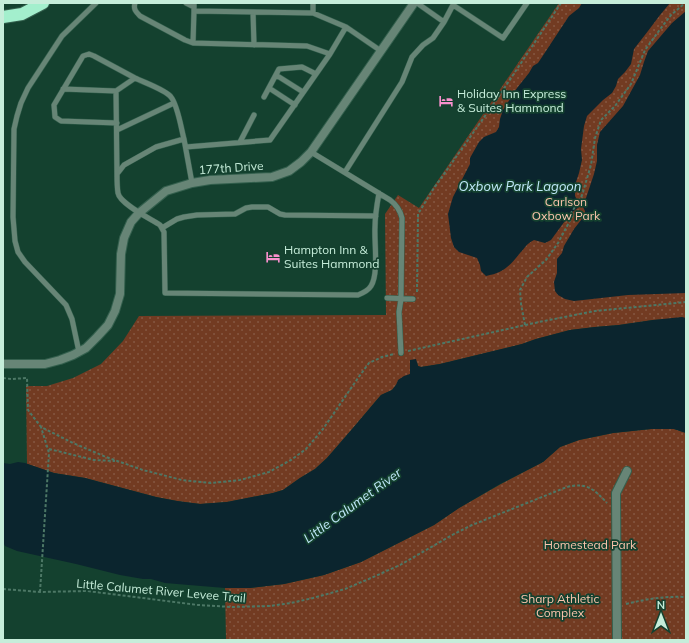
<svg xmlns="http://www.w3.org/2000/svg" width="689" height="643" viewBox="0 0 689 643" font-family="Mulish,sans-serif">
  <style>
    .park { fill: url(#park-dots) }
    .water { fill: #0b252e }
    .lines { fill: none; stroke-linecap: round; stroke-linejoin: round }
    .service-casing { stroke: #34604e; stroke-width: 6 }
    .minor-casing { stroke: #34604e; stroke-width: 10 }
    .tertiary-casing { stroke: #34604e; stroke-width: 10 }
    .motorway-casing { stroke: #34604e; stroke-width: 14 }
    .path { stroke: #4d7866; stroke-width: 2; stroke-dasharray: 3 2; stroke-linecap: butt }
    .service { stroke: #678576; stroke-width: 5 }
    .minor { stroke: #678576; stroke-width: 8 }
    .tertiary { stroke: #678576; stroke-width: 8 }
    .motorway { stroke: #a3efcd; stroke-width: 12 }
    .labels { text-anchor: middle; stroke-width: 3.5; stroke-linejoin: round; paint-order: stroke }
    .poi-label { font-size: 12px; fill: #c6edda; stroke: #14412f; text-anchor: start }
    .street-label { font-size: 12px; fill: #c6edda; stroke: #14412f }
    .park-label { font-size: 12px; fill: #fcc4ac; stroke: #14412f }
    .water-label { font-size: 13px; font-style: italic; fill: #c1e9fa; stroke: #14412f }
  </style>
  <defs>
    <pattern id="park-dots" width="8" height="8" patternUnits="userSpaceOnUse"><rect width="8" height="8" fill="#723b22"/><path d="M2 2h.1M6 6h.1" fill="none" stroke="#855842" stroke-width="1.8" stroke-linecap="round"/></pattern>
  </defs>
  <rect width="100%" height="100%" fill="#14412f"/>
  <path class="park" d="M559 3H686V318L653 320 619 325 595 327 570 330 536 339 522 344 440 364 421 367 418 366 417 362 410 370V374L396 385 392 390 381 395 375 402 353 428 327 458 315 469 300 478 283 490 273 493 227 502 200 504 177 501 156 497 85 478 54 473 27 464 26 386H47L73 378 101 364 123 341 139 316 386 315 385 214 398 195 419 208Z
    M651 429H674L686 433V640H226L225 588H250L284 584 324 575 361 562 434 525 459 508 501 484 543 462 560 447 579 440 613 433Z"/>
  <path class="water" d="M582 3H670L660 15 648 31 634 49 631 64 625 72 618 79 616 86 612 93 603 100 587 116 584 126 581 149 582 160 579 173 575 185V196L577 200 582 203 586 198 594 174 597 161V145L600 132 623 106 640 75 644 62 648 51 672 23 686 11V293L628 295 574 301 565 299 558 295 555 291 554 282 557 273V259L562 253 564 246 574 229 585 215V211L583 207H579L570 214 551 240 545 243 534 240C526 244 526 247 520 253 510 266 503 273 486 276L481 271 480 265 477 258 459 252 454 247 451 238 448 214 453 197 470 164V158L479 142 484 137 496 132 499 127 500 119 503 110 517 88 529 73 533 66 538 63 544 54 569 16 579 8Z
    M682 317 686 318V433L674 429H651L613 433 579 440 560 447 543 462 500 484 459 508 434 525 361 562 324 575 284 584 250 588H225L165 583 151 579H143L120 575 76 564 17 551 5 546 3 542V463L10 464 18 462 25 463 54 473 85 478 156 497 177 501 200 504 227 502 273 493 283 490 300 478 315 469 327 458 353 428 375 402 381 395 392 390 396 385 398 380 404 376 410 374V360L416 359 418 366 421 367 440 364 522 344 536 339 570 330 595 327 619 325 653 320Z"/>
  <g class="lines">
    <defs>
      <path id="service" d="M135 3C133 9 136 12 140 16L185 40 193 43 307 46 330 54 346 27
        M186 3 194 7
        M194 3V11L313 13 346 27 381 51
        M313 3V13
        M453 5 503 38 527 3
        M253 12 254 45
        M444 22 454 3
        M193 43 194 11
        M276 75 303 92
        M269 88 295 105
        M63 89 116 91
        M264 97 279 69 302 67 316 74
        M117 123 61 121 55 117 54 105 83 56 89 54 94 56 135 78
        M117 130 174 103
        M240 142 254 115
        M186 147 270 140 330 54
        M311 152 390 200C397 205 400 210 402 218L401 299 399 312 401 353
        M345 172 402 82 412 57 423 45 433 38 444 22 417 3
        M117 174 116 91 135 78C143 82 166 90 171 97 178 106 181 128 184 139
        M192 183 184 139 156 147 124 165 117 174C117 180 117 187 118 193 120 204 151 219 160 225L164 232 165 293 358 295C363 293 368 291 371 286 379 273 374 242 375 227 375 216 377 204 379 193
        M162 228 177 219 184 217 197 215 235 214 246 208 252 207H268L280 214 285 215 376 216
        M387 298 413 299
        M79 352 72 319 66 305 25 262 18 252 15 241 13 217 14 129 17 116 21 103 28 88 62 36 96 3"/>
      <path id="minor" d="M617 640 616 493 627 471"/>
      <path id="tertiary" d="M3 364H45L60 360 73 355 86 348 97 337 108 325 115 311 120 294 121 254 124 238 131 222 139 213 166 191 192 183 210 180 272 177 289 171 301 162 311 152 414 3"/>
      <path id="motorway" d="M3 17 22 14 43 3"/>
    </defs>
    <use href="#service" class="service-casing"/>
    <use href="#minor" class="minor-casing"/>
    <use href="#tertiary" class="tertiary-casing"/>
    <use href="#motorway" class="motorway-casing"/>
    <path class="path" d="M417 292 418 214 432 191 497 99 561 3
      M525 325 521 304 520 290 527 277 546 260 558 243 573 215 571 213 581 198 583 192 591 165 595 138 601 120 615 106 631 84 645 50 661 28 671 15 685 3
      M408 351 539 322 595 311 686 302
      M3 378 11 379 27 378 28 410 41 427 73 443 106 457 143 470 182 480 211 483 240 480 269 472 291 460 306 449 323 429 358 378 369 363 382 357 394 354
      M49 449 94 460 115 461
      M3 589 40 592 87 591 198 605 232 607 270 606 291 603 313 598 345 589 371 578 400 565 454 534 472 525 567 487C586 482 594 489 607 503
      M40 592 49 453 41 427
      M626 604C646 599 666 596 686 597"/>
    <use href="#service" class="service"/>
    <use href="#minor" class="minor"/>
    <use href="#tertiary" class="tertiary"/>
    <use href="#motorway" class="motorway"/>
  </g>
  <defs>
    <symbol id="hotel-bare" viewBox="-9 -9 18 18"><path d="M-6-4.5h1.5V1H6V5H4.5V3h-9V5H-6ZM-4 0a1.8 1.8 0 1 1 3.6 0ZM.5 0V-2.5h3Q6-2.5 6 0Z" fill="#f790cd" stroke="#14412f" stroke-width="2.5" paint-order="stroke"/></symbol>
  </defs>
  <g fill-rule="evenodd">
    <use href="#hotel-bare" x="436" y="91" width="20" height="20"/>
    <use href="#hotel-bare" x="263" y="247" width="20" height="20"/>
  </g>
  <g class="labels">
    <g class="poi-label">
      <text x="457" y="98">Holiday Inn Express<tspan x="457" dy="14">&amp; Suites Hammond</tspan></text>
      <text x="284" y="254">Hampton Inn &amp;<tspan x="284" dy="14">Suites Hammond</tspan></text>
    </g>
    <g class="street-label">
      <text transform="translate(231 168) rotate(-4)" y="4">177th Drive</text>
      <text transform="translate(161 591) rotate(5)" y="4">Little Calumet River Levee Trail</text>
    </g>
    <g class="park-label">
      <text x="566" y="206">Carlson<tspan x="566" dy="14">Oxbow Park</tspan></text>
      <text x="590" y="549">Homestead Park</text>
      <text x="560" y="603">Sharp Athletic<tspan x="560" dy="14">Complex</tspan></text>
    </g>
    <g class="water-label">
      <text x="520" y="191">Oxbow Park Lagoon</text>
      <text transform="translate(352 505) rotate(-36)" y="5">Little Calumet River</text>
    </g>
  </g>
  <rect width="689" height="643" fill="none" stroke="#c6edda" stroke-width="8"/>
  <g transform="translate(661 615)" stroke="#14412f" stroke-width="3" paint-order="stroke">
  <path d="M0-3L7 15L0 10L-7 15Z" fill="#c6edda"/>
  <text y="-6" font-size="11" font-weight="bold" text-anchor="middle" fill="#c6edda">N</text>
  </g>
</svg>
